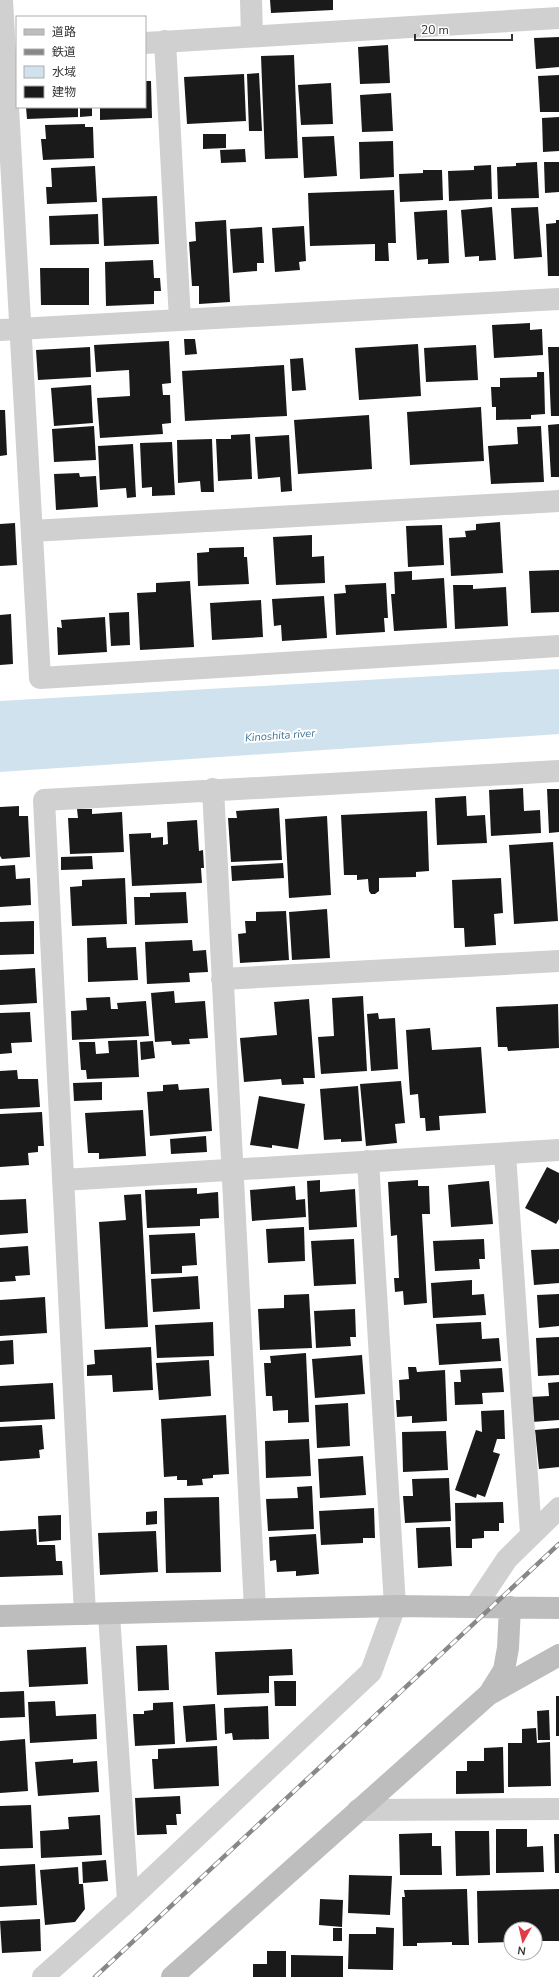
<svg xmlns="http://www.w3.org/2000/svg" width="559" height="1977" viewBox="0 0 559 1977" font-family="'Nunito Sans','Noto Sans JP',sans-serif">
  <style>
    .water { fill: #cfe2ee }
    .building { fill: #1a1a1a }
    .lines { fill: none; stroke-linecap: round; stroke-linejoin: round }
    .street { stroke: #d0d0d0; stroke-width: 22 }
    .secondary { stroke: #bdbdbd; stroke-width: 22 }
    .rail-casing { stroke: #888; stroke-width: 4.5 }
    .rail { stroke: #fff; stroke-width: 3; stroke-dasharray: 9; stroke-linecap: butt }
    .labels { text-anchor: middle; stroke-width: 4; stroke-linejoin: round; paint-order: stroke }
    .water-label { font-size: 11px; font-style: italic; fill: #3f7597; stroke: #fff }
  </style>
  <rect width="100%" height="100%" fill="#fff"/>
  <path class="water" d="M559 669V734L0 772V701Z"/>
  <path class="building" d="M270 0H333V10L271 13Z
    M559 37V67L536 69 534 38Z
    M388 45 390 83 360 84 358 47Z
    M294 55 298 158 265 159 261 56Z
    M259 73 262 131H249L247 74Z
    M244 74 246 121 187 124 184 77Z
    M559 75V112H540L538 76Z
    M145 81H151L152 118 100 120V107H145Z
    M331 83 333 124 301 125 298 85Z
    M391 93 393 131 362 132 360 95Z
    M26 107H78V117L27 119Z
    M80 107H92V116L80 117Z
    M559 117V151L543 152 542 118Z
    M85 124V127H93L94 158 43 160 41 139H46L45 125Z
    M203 134H226V148L203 149Z
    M334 136 337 176 304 178 302 137Z
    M393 141 394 177 360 179 359 142Z
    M245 149 246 162 221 163 220 150Z
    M537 162 539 198 498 199 497 167 516 166V163Z
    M544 162H559V192L545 193Z
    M491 165 492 199 449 201 448 171 474 170V166Z
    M95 166 97 202 47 204 46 187H52L51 168Z
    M423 170H442L443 200 400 202 399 174 423 173Z
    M394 190 396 243H388L389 261H375V244L310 246 308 193Z
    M157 196 159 244 104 246 102 198Z
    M492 207 496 260 479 261V256L465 257 461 210Z
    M538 207 542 257 514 259 511 208Z
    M447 210 449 263 428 264V259L417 260 414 212Z
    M98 214 99 244 50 245 49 216Z
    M226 220 230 302 199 304V286H192L189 242 196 241 195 222Z
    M556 220H559V276H548L546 224 556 223Z
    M304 226 306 261 299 262 300 270 275 272 272 228Z
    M262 227 264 263H257V271L233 273 230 229Z
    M153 260 154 278H160L161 291H154V304L106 306 105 262Z
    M40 268H89V305H41Z
    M530 323V330L542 329 543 355 494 358 492 325Z
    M184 339H195L197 354 185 355Z
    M169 341 171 383 162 384 163 395H170L171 423 162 424 163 434 100 438 97 398 130 396 129 370 96 372 94 345Z
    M418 344 421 396 359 400 355 348Z
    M476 345 478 380 426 382 424 348Z
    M90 347 91 377 38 380 36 350Z
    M548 347H559V416H551Z
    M303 358 306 390 292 391 290 359Z
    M284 365 287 416 185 421 182 371Z
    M537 372H544L545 414 531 415V419L496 420V407H492L491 387H500V378L537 377Z
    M91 385 93 423 54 426 51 388Z
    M481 407 484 461 410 465 407 412Z
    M0 410H5L7 455 0 456Z
    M369 415 372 469 298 474 294 420Z
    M559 424V477H551L548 425Z
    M94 426 96 460 54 462 52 429Z
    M541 426 544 482 491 484 488 446 518 444 517 427Z
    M250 434 252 479 218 481 216 439H231V435Z
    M289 435 292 491 281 492 280 477 258 479 255 437Z
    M212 439 214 492H201L200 481 178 483 177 440Z
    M172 442 175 495 152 496V487L142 488 140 443Z
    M133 444 136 497 127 498 126 488 100 490 98 446Z
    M79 473 80 477 96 476 98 507 56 510 54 474Z
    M500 522 503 573 451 576 449 538 466 537 465 531 476 530V524Z
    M15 523 17 565 0 566V524Z
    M442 525 444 565 408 567 406 526Z
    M312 535V557L324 556 325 583 276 585 273 537Z
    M244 547V557H247L249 584 198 586 197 553 209 552V548Z
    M559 570V612L531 613 529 571Z
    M412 571V580L444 578 447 628 394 631 391 594H395L394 572Z
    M190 581 194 647 140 650 137 593 156 592V583Z
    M386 583 388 618H384L385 632 336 635 334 594 346 593 345 585Z
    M453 585H473V589L506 587 508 626 455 629Z
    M324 596 327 638 282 641 281 625 274 626 272 599Z
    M261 600 263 637 212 640 210 603Z
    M129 612 130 645 111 646 109 613Z
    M11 614 13 664 0 665V615Z
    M105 617 107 652 58 655 57 627 62 628 61 620Z
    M523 788 524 811 540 810 541 833 491 836 489 790Z
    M547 789H559V832L549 833Z
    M466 796 467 816 485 815 487 843 437 845 435 798Z
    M19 806V816H28L30 857 2 859 0 856V807Z
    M279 808 282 860 231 862 228 818H237L236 811Z
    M77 809H92V814L122 812 124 852 70 854 68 818H78Z
    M427 811 429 871 416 872V877L379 878V891L375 894H371L369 891 368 879 357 880V875H344L341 815Z
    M327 816 331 895 289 898 285 819Z
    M197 820 199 851 203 850 204 868H201L202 883 132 886 129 834 151 833V838L163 837V845L168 844 167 822Z
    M553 842 558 921 514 924 509 845Z
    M92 856 93 869 61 870V857Z
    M283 863 284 878 232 881 231 866Z
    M15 865 16 879 30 878 31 905 0 907V866Z
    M125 878 127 924 72 926 70 887 82 886V880Z
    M501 878 503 913 494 914 496 945 465 947 464 928H454L452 880Z
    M186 892 188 923 135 925 134 897H150V893Z
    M327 909 330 958 292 960 289 912Z
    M286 911 289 960 240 963 238 934 246 933 245 921H256V912Z
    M34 921V954L0 955V922Z
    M106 937 107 948 136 947 138 980 88 982 87 938Z
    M192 940 193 951 206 950 208 972 189 973 190 982 147 984 145 942Z
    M35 968 37 1003 0 1005V970Z
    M174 991 175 1003 205 1001 208 1038 189 1039 190 1044 172 1045 171 1041 155 1042 151 993Z
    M363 996 367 1071 321 1074 318 1037 334 1036 332 998Z
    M110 997 111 1009H118L117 1003 146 1001 149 1036 72 1040 71 1011 87 1010 86 998Z
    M309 999 315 1078H303L304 1084 282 1085 281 1079 244 1082 240 1038 277 1035 274 1002Z
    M558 1004 559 1048 508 1051 507 1047H498L496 1007Z
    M30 1012 32 1042 11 1043 12 1053 0 1054V1013Z
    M378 1013 379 1019 395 1018 398 1069 371 1071 367 1014Z
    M430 1028 432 1050 481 1047 486 1113 439 1116 440 1130 426 1131 425 1118H420L418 1094 410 1095 406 1030Z
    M137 1040 139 1077 87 1079 86 1070H81L79 1042H95L96 1054 109 1053 108 1041Z
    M153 1041 155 1058 141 1060 140 1042Z
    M17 1070 18 1079H38L40 1107 0 1109V1071Z
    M401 1081 405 1123 395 1124 397 1143 366 1146 360 1084Z
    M102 1082V1100L74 1101 73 1083Z
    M178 1084 179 1090 209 1088 212 1131 150 1136 147 1092 163 1091V1085Z
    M358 1086 362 1141 341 1142V1139L324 1140 320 1089Z
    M259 1096 305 1104 298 1149 272 1145V1148L250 1145Z
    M143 1110 146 1156 99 1159V1153H88L85 1113Z
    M42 1112 44 1146H38V1152L28 1153 29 1165 0 1167V1114Z
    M206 1136 207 1152 171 1154 170 1139Z
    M547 1167 559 1173V1219L556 1224 525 1208Z
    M320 1180V1192L355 1189 357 1227 309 1230 307 1181Z
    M418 1180V1186H429L430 1214H422L427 1303 404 1305 403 1291 395 1292 394 1278H399L397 1235 391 1236 388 1182Z
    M489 1181 493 1224 451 1227 448 1185Z
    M295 1186 296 1200 305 1199 306 1217 252 1221 250 1190Z
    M197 1188V1194L218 1192 219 1218 200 1219V1226L147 1228 145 1190Z
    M141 1194 148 1327 105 1329 99 1222 126 1220 124 1195Z
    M26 1199 28 1233 0 1235V1200Z
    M304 1227 305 1261 268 1263 266 1229Z
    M195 1233 197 1265 182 1266V1273L151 1274 149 1235Z
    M354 1239 356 1284 314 1286 311 1241Z
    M484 1239 485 1259H479L480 1269 435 1271 433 1241Z
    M28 1246 30 1275 15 1276 16 1281 0 1282V1248Z
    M559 1249V1283L534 1285 531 1250Z
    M198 1276 200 1309 153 1312 151 1279Z
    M472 1280V1295L484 1294 486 1315 433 1318 431 1283Z
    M309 1294 312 1348 260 1350 258 1309 284 1308V1295Z
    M559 1294V1326L539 1328 537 1295Z
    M45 1297 47 1333 0 1336V1300Z
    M355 1309 356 1337H350L351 1346 316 1348 314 1311Z
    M213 1322 214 1356 157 1358 155 1325Z
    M481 1322 482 1339 499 1338 501 1361 439 1365 436 1324Z
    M559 1337V1375L538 1376 536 1338Z
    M13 1340 14 1364 0 1365V1341Z
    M151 1347 153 1390 113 1392 112 1375 87 1376V1365L95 1364 94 1350Z
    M306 1353 309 1422 288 1423V1410L273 1411 272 1396H266L264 1363H271L270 1356Z
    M362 1355 365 1394 315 1398 312 1359Z
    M209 1360 211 1396 159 1400 156 1363Z
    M408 1367H416L417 1372 445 1370 447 1421 412 1423V1416L397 1417 396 1400H400L399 1380 409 1379Z
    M502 1368 504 1392 482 1393 483 1404 455 1405 454 1382H461L460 1370Z
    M559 1382V1420L532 1422 530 1397 549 1396 548 1383Z
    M53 1383 55 1419 0 1422V1386Z
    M348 1403 350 1446 317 1448 315 1405Z
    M504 1410 505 1439H497L493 1452 500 1454 485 1497 477 1494 476 1498 455 1490 476 1430 482 1432 481 1411Z
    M226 1415 229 1474 213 1475V1478L202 1479 203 1485 187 1486V1480H177V1476L164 1477 161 1419Z
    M42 1425 44 1449 39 1450 40 1458 0 1461V1427Z
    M559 1428V1467L539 1469 535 1430Z
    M446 1431 448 1470 403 1472 402 1432Z
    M309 1439 311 1476 266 1478 265 1441Z
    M363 1456 366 1495 320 1498 318 1459Z
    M449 1478 451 1521 405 1523 403 1496H413L412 1479Z
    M312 1486 314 1529 268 1531 266 1499 298 1498 297 1487Z
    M219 1497 221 1572 166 1573 164 1498Z
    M503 1502 504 1523H499V1531H484V1538L472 1539V1548H456L455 1503Z
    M374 1508 375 1538H363V1543L321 1545 319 1511Z
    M157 1511V1524L146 1525V1512Z
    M61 1515V1540L39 1542 38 1516Z
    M450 1527 452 1566 418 1568 416 1528Z
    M36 1529 37 1545H55L56 1561H62L63 1575 0 1577V1531Z
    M156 1531 158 1572 100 1575 98 1533Z
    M316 1534 319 1574 296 1576V1571L277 1572 276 1560 270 1561 269 1537Z
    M167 1645 169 1690 138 1691 136 1646Z
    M86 1647 88 1684 29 1687 27 1650Z
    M292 1649 293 1675 269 1676V1693L217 1695 215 1652Z
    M274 1681H296V1706H275Z
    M24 1691 25 1717 0 1718V1692Z
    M556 1696H559V1736H556Z
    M55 1701 56 1716 96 1714 97 1739 30 1743 28 1702Z
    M173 1702 175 1744 135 1746 133 1714H144V1711L153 1710V1703Z
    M215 1704 217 1740 186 1742 183 1706Z
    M268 1706 269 1739 233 1740 232 1733 225 1734 224 1708Z
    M549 1710 550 1740H538L537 1711Z
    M536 1728 537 1743 550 1742 551 1786 508 1787V1743H522V1729Z
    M25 1739 28 1791 0 1793V1741Z
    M217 1746 219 1786 154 1789 152 1759H158V1749Z
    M503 1747 504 1793 456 1794V1771H467V1761H484V1748Z
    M73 1759V1763L97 1761 99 1792 38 1796 35 1762Z
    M180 1796 181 1814H176L177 1825H166L167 1834 137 1835 135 1798Z
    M31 1805 33 1848 0 1849V1806Z
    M100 1815 102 1855 41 1858 40 1831 69 1829 68 1817Z
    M496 1829H527V1847L543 1846 544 1872 496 1873Z
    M455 1831H489L490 1875 456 1876Z
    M432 1833V1846H441L442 1875H400L399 1834Z
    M554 1834H559V1873H555Z
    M106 1860 108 1881 83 1883 82 1862Z
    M35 1864 37 1905 0 1907V1866Z
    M78 1867 79 1884H83L85 1909 75 1922 45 1925 40 1870Z
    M349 1875 392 1876 390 1915 348 1913Z
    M467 1889 469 1945H452V1942L417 1943V1946H403L402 1897H405L404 1890Z
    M559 1889V1941H535V1929H511V1942L478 1943 477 1891Z
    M320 1899 343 1900 342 1927 319 1925Z
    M40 1919 41 1951 2 1953 0 1921Z
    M376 1927 394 1928 393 1970 348 1969 349 1934H376Z
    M333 1928H342V1941H333Z
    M267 1951H286V1977H253V1964H267Z
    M291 1955 343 1956V1977H291Z"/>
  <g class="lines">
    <path class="street" d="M2 0 40 678 559 646
      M251 0 252 36
      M165 41 180 320
      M145 43 559 18
      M0 330 559 299
      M32 531 559 501
      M213 789 255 1609
      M222 979 559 961
      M505 1154 531 1534
      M63 1180 559 1150
      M475 1607 507 1559 559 1508
      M85 1614 44 800 559 771
      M109 1614 128 1901
      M358 1810 559 1809
      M43 1977 128 1901 371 1672 395 1606 368 1161"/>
    <path class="secondary" d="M0 1616 395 1606 559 1608
      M489 1694 504 1670 508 1648 510 1607
      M172 1977 488 1695 559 1655"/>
    <defs>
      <path id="rail" d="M95 1977 559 1544"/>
    </defs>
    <use href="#rail" class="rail-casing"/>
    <use href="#rail" class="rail"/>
  </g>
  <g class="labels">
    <g class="water-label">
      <text transform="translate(280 735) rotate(-4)" y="4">Kinoshita river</text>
    </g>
  </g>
  <rect x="16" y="16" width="130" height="92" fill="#ffffff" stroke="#adadad"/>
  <rect x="24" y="29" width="20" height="6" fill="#bdbdbd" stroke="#adadad"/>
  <text x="52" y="36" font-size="12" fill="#333333">道路</text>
  <rect x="24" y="49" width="20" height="6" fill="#888888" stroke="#adadad"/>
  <text x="52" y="56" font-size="12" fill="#333333">鉄道</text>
  <rect x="24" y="66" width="20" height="12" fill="#cfe2ee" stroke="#adadad"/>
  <text x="52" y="76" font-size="12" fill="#333333">水域</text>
  <rect x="24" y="86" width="20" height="12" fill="#1a1a1a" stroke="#adadad"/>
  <text x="52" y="96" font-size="12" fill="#333333">建物</text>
  <g transform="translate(523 1941) rotate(188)"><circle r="19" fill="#ffffff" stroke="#adadad"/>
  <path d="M0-3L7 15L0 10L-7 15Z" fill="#e63946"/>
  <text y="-6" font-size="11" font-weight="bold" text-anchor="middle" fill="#333333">N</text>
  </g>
  <path d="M415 34v6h97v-6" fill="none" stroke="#333333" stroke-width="2"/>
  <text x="421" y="34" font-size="12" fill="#333333" stroke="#ffffff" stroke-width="3" paint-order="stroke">20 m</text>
</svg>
